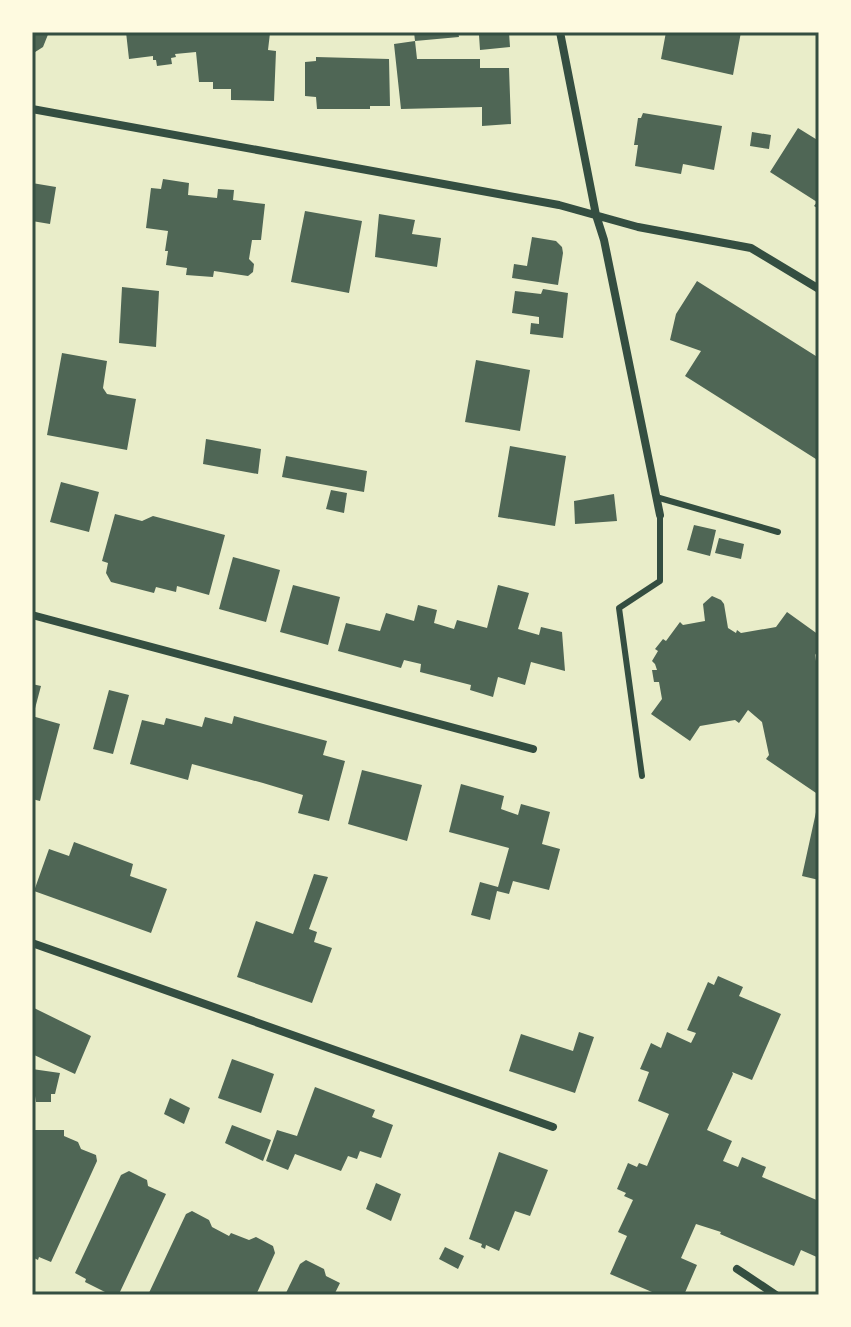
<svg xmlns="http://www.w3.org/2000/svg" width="851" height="1327" viewBox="0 0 851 1327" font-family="'Exo 2',sans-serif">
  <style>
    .building { fill: #4f6655 }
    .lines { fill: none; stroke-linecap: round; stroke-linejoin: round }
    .service { stroke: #344e41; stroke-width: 6 }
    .minor { stroke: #344e41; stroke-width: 8 }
    .neatline { fill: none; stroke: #344e41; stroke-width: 3 }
  </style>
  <rect width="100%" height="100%" fill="#e9edc9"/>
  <path class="building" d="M32 32H49L43 47 32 54Z
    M126 32H205L235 35V32L270 33 268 50 276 51 274 101 231 100V89H213V82H199L196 52 175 54 176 57 171 58 172 64 157 66 156 60H153V56L129 59Z
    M414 32H458L459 37 415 41Z
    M509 32 510 47 480 50 479 35Z
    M666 32H741L733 75 661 59Z
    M415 41 417 59H480V68H509L511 124 482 126V107L401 109 394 44Z
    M316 57 389 59 390 106H370V109H317L316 97 305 96V62L316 61Z
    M643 113 722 126 714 170 683 164 681 174 635 166 638 145H634L638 118H641Z
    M798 128 819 141V209L814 206 817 202 770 172Z
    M752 132 771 135 769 149 750 146Z
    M163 179 189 183 188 195 217 198 218 189 234 190 233 200 265 204 261 240H252L249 259 254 264 253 272 248 276 214 271 213 277 186 275 187 268 166 265 168 251H165L168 231 146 228 151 188 161 189Z
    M32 183 56 187 50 224 32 221Z
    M305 211 362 221 349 293 291 282Z
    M379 214 415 220 412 234 441 238 437 267 375 257Z
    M532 237 556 241 562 247 563 253 558 285 512 278 514 264 527 266Z
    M697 281 819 358V461L685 376 701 351 670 340 676 314Z
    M122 287 159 291 156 347 119 343Z
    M543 289 568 293 563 338 530 334 531 323 539 324V317L512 313 515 291 541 294Z
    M62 353 107 361 103 388 107 394 136 399 127 450 47 435Z
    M476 360 530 370 520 431 465 422Z
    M206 439 261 449 258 474 203 464Z
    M510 446 566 456 555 526 498 517Z
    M286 456 367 471 364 492 282 477Z
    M61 482 99 492 89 532 50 522Z
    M331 490 347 493 344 513 326 509Z
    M614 494 617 521 575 524 574 501Z
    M115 514 142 521 153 516 225 535 209 595 177 586 176 592 156 587 154 593 111 582 106 573 108 563 102 561Z
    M694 525 716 530 710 556 687 550Z
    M719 538 744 544 741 559 715 553Z
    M233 557 280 570 266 622 219 609Z
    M293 585 340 597 328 645 280 632Z
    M498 585 529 593 518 629 539 635 541 627 562 632 565 671 531 662 525 685 498 677 493 697 470 690 471 685 420 672 421 664 404 660 401 668 338 651 346 623 380 631 386 613 414 621 418 605 437 610 434 623 454 629 457 620 487 628Z
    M712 596 721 600 724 604 728 628 736 633 737 630 741 633 776 627 787 612 819 635V649L815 655 819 679V795L766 759 769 755 762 722 748 710 739 723 735 720 700 726 690 741 651 714 662 699 659 682H654L652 670H657L655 664 652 661 658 651 655 649 663 639 666 641 680 622 683 625 705 621 703 604Z
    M32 684 41 686 33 716H32Z
    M109 690 129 695 113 754 93 749Z
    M32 716 60 724 40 801 32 799Z
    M234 716 327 741 323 755 345 761 329 821 298 813 303 795 263 783 192 764 188 780 130 764 142 720 164 725 166 718 202 727 205 717 232 724Z
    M362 770 422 785 407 841 348 824Z
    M461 784 504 796 501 809 518 815 521 804 550 812 542 844 560 849 549 890 513 881 509 894 497 891 490 920 471 915 480 882 498 887 509 848 449 832Z
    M818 803H819V880L802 876Z
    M74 842 133 864 130 876 167 889 151 933 34 891 49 849 69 856Z
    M314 874 328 877 309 929 317 932 314 942 332 948 312 1003 237 977 256 921 293 934Z
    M718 976 743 987 739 996 781 1014 752 1080 732 1072 733 1074 707 1130 732 1141 723 1161 738 1167 742 1157 766 1167 762 1177 819 1201V1258L801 1250 794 1266 720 1234 721 1232 696 1224 681 1258 697 1265 684 1295H659L610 1274 627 1236 618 1232 633 1200 624 1196 626 1193 617 1189 628 1163 637 1167 639 1163 647 1166 669 1114 638 1101 649 1072 640 1069 651 1043 661 1048 667 1032 691 1043 696 1033 687 1030 708 982 714 985Z
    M32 1007 91 1036 75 1074 32 1054Z
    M579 1032 594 1037 575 1093 509 1071 521 1034 573 1051Z
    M232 1059 274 1074 261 1113 218 1098Z
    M32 1069 60 1073 55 1094H51V1102H36L35 1096H32Z
    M315 1087 375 1110 372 1117 393 1125 381 1158 360 1151 357 1159 348 1156 341 1171 295 1154 288 1170 266 1161 277 1130 297 1136Z
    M170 1098 190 1108 184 1124 164 1114Z
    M232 1125 271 1140 263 1161 225 1143Z
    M32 1130H64V1136L78 1142 81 1149 96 1155 97 1161 51 1262 39 1257 38 1260 32 1257Z
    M499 1152 548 1170 530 1216 515 1211 499 1251 486 1245 485 1249 481 1247 482 1244 469 1239Z
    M129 1171 147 1180 148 1186 166 1194 119 1294 114 1292 111 1295 85 1282 86 1279 75 1273 121 1175Z
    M376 1183 401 1194 391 1221 366 1209Z
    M192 1211 209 1220 212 1227 229 1236 231 1233 249 1240 256 1237 273 1246 275 1253 256 1295H148L186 1214Z
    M445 1247 464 1256 458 1269 439 1259Z
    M306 1260 324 1269 326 1276 340 1283 334 1295H285L300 1264Z"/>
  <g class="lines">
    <path class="service" d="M656 497 778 532
      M642 776 619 608 660 581V515"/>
    <path class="minor" d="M560 32 596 215 604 240 660 515
      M32 109 559 205 638 227 751 248 819 289
      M32 615 533 749
      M32 943 553 1127
      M737 1269 776 1295"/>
  </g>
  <rect width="851" height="1327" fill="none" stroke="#fefae0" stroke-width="68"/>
  <rect x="34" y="34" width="783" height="1259" class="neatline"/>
</svg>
